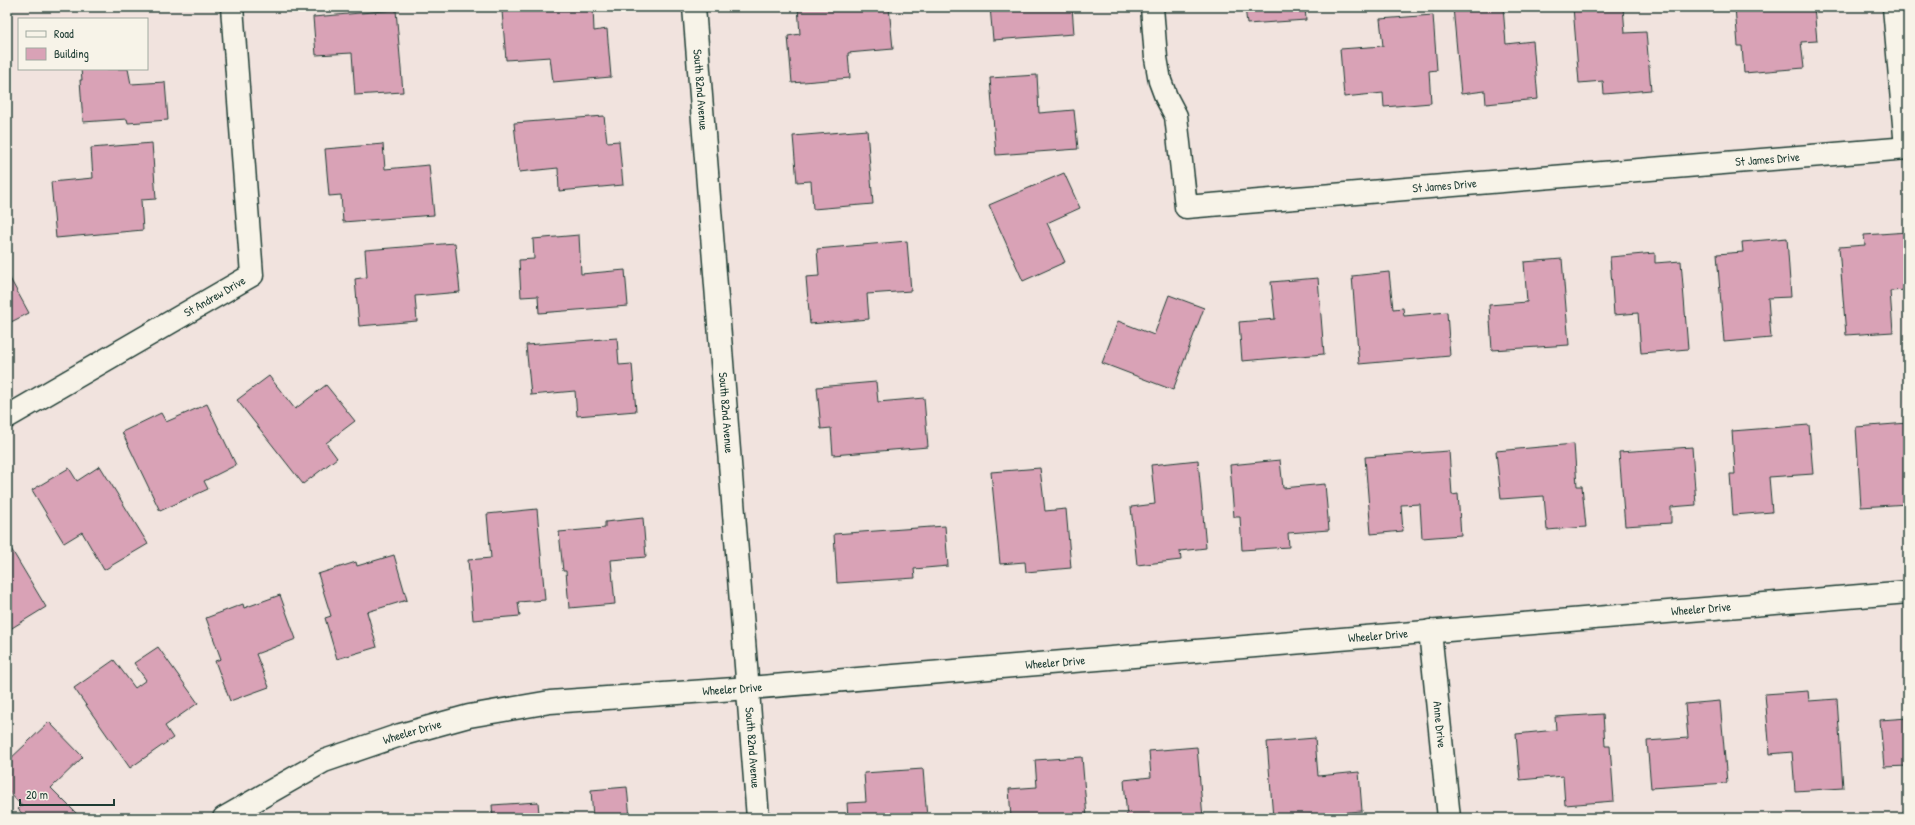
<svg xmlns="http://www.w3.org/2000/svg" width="1915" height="825" viewBox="0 0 1915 825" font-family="'Patrick Hand',sans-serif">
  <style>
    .building { fill: #d9a2b6; stroke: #1f3d34 }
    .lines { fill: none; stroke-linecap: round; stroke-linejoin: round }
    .minor-casing { stroke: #1f3d34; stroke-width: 25 }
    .minor { stroke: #f7f3e8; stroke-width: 22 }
    .labels { text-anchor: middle; stroke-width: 4; stroke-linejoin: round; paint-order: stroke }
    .street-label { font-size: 12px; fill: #1f3d34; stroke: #f7f3e8 }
  </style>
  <rect width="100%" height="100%" fill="#f1e3de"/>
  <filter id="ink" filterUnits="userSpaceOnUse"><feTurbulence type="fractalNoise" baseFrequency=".025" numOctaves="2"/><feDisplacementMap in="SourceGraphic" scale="8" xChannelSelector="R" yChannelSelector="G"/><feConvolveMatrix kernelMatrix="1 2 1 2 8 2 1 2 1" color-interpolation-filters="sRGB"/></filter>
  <g filter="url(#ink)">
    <path class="building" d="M548 7H593L594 31 607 29 611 77 553 82 550 57 506 60 502 11Z
      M798 7H889L893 49 848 53 850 78 792 83 788 36 800 34Z
      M990 7H1072L1074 34 993 40Z
      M1245 7H1305L1306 20 1247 24Z
      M1453 7H1503L1506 44 1533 41 1538 99 1486 104 1485 91 1461 94Z
      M1573 7H1623L1625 33 1646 32 1651 90 1604 94 1603 81 1579 83Z
      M1735 7H1814L1817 41 1801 42 1804 68 1744 73 1742 46H1738Z
      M396 10 403 92 355 95 352 53 316 55 313 17Z
      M1433 15 1437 70 1429 71 1431 103 1384 107 1383 93 1344 97 1340 49 1383 46 1380 19Z
      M81 69H128L131 84 165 82 168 120 128 123 127 119 83 122 80 80H82Z
      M1037 75 1039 113 1074 110 1078 149 996 155 990 78Z
      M604 116 607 142 619 141 623 185 559 191 558 168 519 172 514 123Z
      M867 130 873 204 813 209 811 181 797 182 793 136Z
      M152 143 156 199 141 200 143 230 56 238 51 182 93 178 91 148Z
      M383 144 385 169 429 165 434 215 343 222 341 195 329 196 325 149Z
      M1064 173 1080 208 1047 223 1065 262 1023 281 989 205Z
      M1908 232V290L1890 291 1893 332 1846 335 1839 247 1865 245 1864 235Z
      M579 235 581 274 625 270 628 306 539 313 538 296 521 297 519 260 534 259 533 239Z
      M1787 238 1791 297 1768 298 1771 338 1724 342 1717 254 1743 252 1742 242Z
      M907 241 911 291 867 294 869 319 810 324 806 277 819 276 817 249Z
      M455 243 460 292 415 296 417 321 359 326 355 279 367 277 365 250Z
      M1655 253V263L1681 261 1688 349 1641 353 1638 313 1614 315 1610 257Z
      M1562 259 1569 345 1492 350 1489 305 1527 302 1524 262Z
      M1389 272 1393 309 1403 308 1404 316 1447 312 1450 356 1359 364 1352 276Z
      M7 273 29 313 7 324Z
      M1318 278 1324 354 1242 361 1239 322 1275 319 1271 282Z
      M1169 295 1204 308 1173 390 1102 363 1118 321 1154 335Z
      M617 338 619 365 632 364 636 411 577 416 575 391 531 395 526 345Z
      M269 376 295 409 326 385 355 421 326 443 337 458 303 484 237 400Z
      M876 382 878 402 924 398 928 447 833 455 831 428 821 429 817 387Z
      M207 404 236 465 204 481 208 489 160 511 122 432 161 413 166 422Z
      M1908 423V504L1861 507 1856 427Z
      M1809 425 1813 474 1769 477 1772 512 1733 515 1730 474H1735L1732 431Z
      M1574 444 1577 486H1582L1586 527 1547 530 1544 496 1501 499 1496 451Z
      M1692 447 1696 505 1671 507V523L1625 526 1619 452Z
      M1449 451 1452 495 1458 494 1461 535 1422 538 1420 504 1401 505 1403 531 1371 534 1365 457Z
      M1198 460 1206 548 1180 551 1181 560 1137 565 1131 507 1155 504 1151 465Z
      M1280 460 1283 488 1325 484 1329 530 1288 533 1289 547 1242 550 1240 517H1234L1230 465Z
      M100 466 148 544 104 570 82 532 64 543 32 490 69 468 77 481Z
      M1040 468 1045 511 1066 509 1071 568 1026 572 1025 562 1000 564 991 472Z
      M537 509 545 600 518 602 520 616 473 620 468 560 491 558 487 514Z
      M643 518 646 557 611 560 615 604 569 608 566 571H563L559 532 605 528V522Z
      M945 526 948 566 914 569 915 578 837 583 834 534Z
      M7 542 46 607 7 631Z
      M394 555 407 600 367 612 377 647 337 659 325 618 331 616 318 574 356 562 357 566Z
      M280 595 296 639 256 654 269 687 230 701 215 661 221 659 206 618 243 604 244 608Z
      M158 647 198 703 165 726 173 738 130 768 74 688 114 660 135 688 146 680 134 663Z
      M1808 691 1809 701 1837 699 1843 788 1795 791 1792 752 1770 754 1765 694Z
      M1720 701 1727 783 1651 788 1647 741 1688 738 1685 704Z
      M1603 714 1605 746H1610L1614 801 1565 805 1563 776 1520 780 1516 734 1556 730 1555 717Z
      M1908 718V766L1884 767 1880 720Z
      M49 722 83 757 51 788 77 814 73 818H26L18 809 22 806 7 790V762Z
      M1315 738 1318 776 1359 772 1362 811 1273 818 1267 742Z
      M1197 747 1203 818H1127L1124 780 1151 777 1149 751Z
      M1082 757 1087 818H1011L1009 789 1037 787 1035 760Z
      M923 769 927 818H848L847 803 866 802 864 773Z
      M627 787 630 818H593L591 790Z
      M538 802 539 814 563 813V818H493L492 805Z"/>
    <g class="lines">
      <defs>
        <g id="minor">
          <path id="s1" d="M694 7 758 818"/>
          <path id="s2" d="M1152 7 1156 58 1160 81 1166 97 1176 116 1186 207 1908 148"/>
          <path d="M1894 7 1906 148"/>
          <path id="s3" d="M7 417 252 275 232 7"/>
          <path id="s4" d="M1430 631 1449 818"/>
          <path id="s5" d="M224 818 324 761 400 735 469 716 550 702 749 688 1908 592"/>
        </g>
      </defs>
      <use href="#minor" class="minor-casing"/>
      <use href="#minor" class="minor"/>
    </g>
  </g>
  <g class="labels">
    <g class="street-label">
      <text dy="4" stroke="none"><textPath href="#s1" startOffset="83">South 82nd Avenue</textPath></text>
      <text dy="4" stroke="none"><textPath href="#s2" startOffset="788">St James Drive</textPath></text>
      <text dy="4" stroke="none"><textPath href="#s2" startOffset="464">St James Drive</textPath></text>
      <text dy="4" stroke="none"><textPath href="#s3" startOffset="240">St Andrew Drive</textPath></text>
      <text dy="4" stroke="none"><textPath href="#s1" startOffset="407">South 82nd Avenue</textPath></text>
      <text dy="4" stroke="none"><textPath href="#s5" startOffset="1504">Wheeler Drive</textPath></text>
      <text dy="4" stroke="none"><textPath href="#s5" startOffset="1180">Wheeler Drive</textPath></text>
      <text dy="4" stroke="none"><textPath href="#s5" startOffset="856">Wheeler Drive</textPath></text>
      <text dy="4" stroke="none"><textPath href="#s5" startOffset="532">Wheeler Drive</textPath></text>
      <text dy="4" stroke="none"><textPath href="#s4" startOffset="94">Anne Drive</textPath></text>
      <text dy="4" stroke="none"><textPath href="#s5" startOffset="208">Wheeler Drive</textPath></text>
      <text dy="4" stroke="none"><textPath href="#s1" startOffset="743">South 82nd Avenue</textPath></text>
    </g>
  </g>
  <rect width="1915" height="825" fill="none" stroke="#f7f3e8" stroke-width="24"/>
  <rect x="12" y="12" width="1891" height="801" fill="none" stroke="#1f3d34" stroke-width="1.5" filter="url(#ink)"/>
  <rect x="18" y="18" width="130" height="52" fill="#f7f3e8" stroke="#a1aaa0"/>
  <rect x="26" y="31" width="20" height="6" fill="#f7f3e8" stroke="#a1aaa0"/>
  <text x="54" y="38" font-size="12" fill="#1f3d34">Road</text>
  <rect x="26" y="48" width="20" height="12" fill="#d9a2b6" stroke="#a1aaa0"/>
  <text x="54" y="58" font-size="12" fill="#1f3d34">Building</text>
  <path d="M20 799v6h94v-6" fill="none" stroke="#1f3d34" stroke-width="2"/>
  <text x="26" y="799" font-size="12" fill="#1f3d34" stroke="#f7f3e8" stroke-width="3" paint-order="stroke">20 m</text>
</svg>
